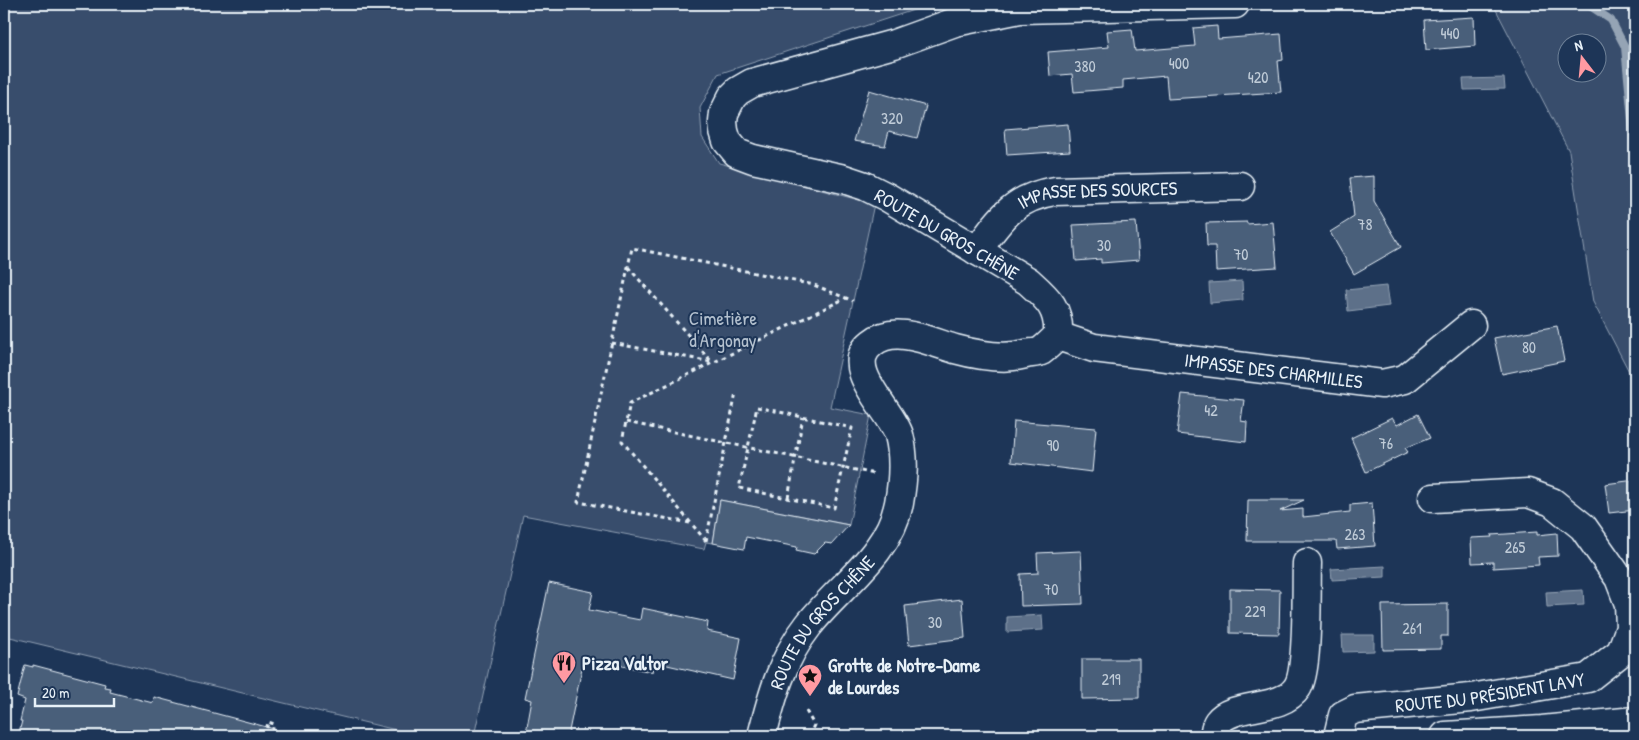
<svg xmlns="http://www.w3.org/2000/svg" width="1639" height="740" viewBox="0 0 1639 740" font-family="'Patrick Hand',sans-serif">
  <style>
    .green { fill: #374d6c; stroke: #909fb2; fill-rule: evenodd }
    .water { fill: #5d7089; stroke: #95a4b5 }
    .lines { fill: none; stroke-linecap: round; stroke-linejoin: round }
    .stream { stroke: #95a4b5; stroke-width: 8 }
    .building { fill: #495e7a; stroke: #e8f1f8 }
    .minor-casing { stroke: #e8f1f8; stroke-width: 31 }
    .path { stroke: #e8f1f8; stroke-width: 3; stroke-dasharray: 4 4; stroke-linecap: butt }
    .minor { stroke: #1d3557; stroke-width: 28 }
    .labels { text-anchor: middle; stroke-width: 4; stroke-linejoin: round; paint-order: stroke }
    .number-label { font-size: 16px; fill: #c0ccd8 }
    .street-label { font-size: 19px; fill: #e8f1f8; stroke: #1d3557 }
    .park-label { font-size: 19px; fill: #b3c0ce; stroke: #1d3557 }
    .poi-label { font-size: 19px; font-weight: bold; fill: #e8f1f8; stroke: #1d3557; text-anchor: start }
  </style>
  <rect width="100%" height="100%" fill="#1d3557"/>
  <filter id="ink" filterUnits="userSpaceOnUse"><feTurbulence type="fractalNoise" baseFrequency=".02" numOctaves="2"/><feDisplacementMap in="SourceGraphic" scale="10" xChannelSelector="R" yChannelSelector="G"/><feConvolveMatrix kernelMatrix="1 2 1 2 8 2 1 2 1" color-interpolation-filters="sRGB"/></filter>
  <g filter="url(#ink)">
    <path class="green" d="M4 4H932L718 74 700 108 702 137 719 163 874 204 830 407 871 415 849 525 720 500 713 543 706 542 704 549 523 515 474 736H421L10 637 4 644Z
      M1493 4H1635V383L1593 302 1569 151ZM1566 42H1596V72H1566Z"/>
    <path class="water" d="M1504 78 1505 89 1464 90 1463 79Z
      M1242 281 1243 300 1210 303 1209 283Z
      M1386 286 1389 306 1348 311 1346 290Z
      M1385 566V577L1332 580 1331 569Z
      M1583 590 1584 605 1547 607 1546 592Z
      M1042 615 1043 630 1007 632V617Z
      M1342 635H1374V651L1343 652Z"/>
    <g class="lines">
      <path class="stream" d="M1587 4 1611 20 1625 47 1635 151"/>
    </g>
    <path class="building" d="M1474 17 1475 46 1426 50 1424 20Z
      M1217 26 1218 39 1281 34 1283 60 1278 61 1281 92 1168 99 1166 76 1123 80V88L1074 92 1072 74 1050 76 1048 52 1109 47 1107 31 1132 29 1135 51 1195 46 1193 28Z
      M869 90 926 106 917 138 889 131 885 146 854 141Z
      M1068 124 1070 151 1007 155 1005 129Z
      M1374 176V201L1401 247 1354 274 1330 232 1354 217 1350 178Z
      M1136 222 1139 260 1101 263V259L1076 261 1073 225Z
      M1247 222V224L1273 222 1277 267 1216 271 1215 246H1207L1206 223Z
      M1557 326 1564 361 1502 374 1494 338Z
      M1182 394 1244 400 1241 421 1247 422 1246 442 1177 434Z
      M1418 414 1430 438 1405 448 1408 452 1366 472 1351 438 1392 418 1397 425Z
      M1014 421 1096 428 1092 472 1011 462Z
      M1635 480V510L1609 513 1605 484Z
      M720 500 849 525 832 544 825 543 814 554 796 550 797 547 746 537 744 549 713 543Z
      M1248 500H1304L1280 511 1303 509V517L1350 512V505L1372 503 1375 546 1337 549 1336 541H1247Z
      M1537 532V535L1557 533 1558 556 1538 557 1539 565 1493 568V562L1472 563 1471 538 1492 537 1491 535Z
      M1081 551 1083 604 1021 606 1020 574 1038 573 1037 553Z
      M549 583 593 592 589 610 640 620 642 608 708 622 707 631 741 638 733 680 654 662 652 672 584 658 568 736H543L526 733 532 700 525 698Z
      M1230 589 1280 590 1279 634 1230 633Z
      M962 599 965 638 909 645 905 606Z
      M1448 604V636H1441V649L1383 650 1382 605Z
      M1082 659H1139V698L1082 699Z
      M25 665 33 667V665L105 684 104 687 111 688 110 692 153 703 154 697 274 729 273 736H18L22 721H20L25 700 17 697Z"/>
    <g class="lines">
      <defs>
        <g id="minor">
          <path id="s1" d="M977 251C1000 219 1014 197 1055 191L1240 186"/>
          <path id="s2" d="M1058 336 1094 348 1382 384 1405 379 1471 325"/>
          <path id="s3" d="M762 736C772 696 782 659 808 626 839 586 889 555 899 503 903 480 905 458 899 435 892 410 840 368 872 343 895 324 931 342 955 349 977 355 1004 360 1026 354 1031 353 1037 353 1041 351 1047 347 1053 340 1058 336 1060 308 1047 298 1028 281L887 197 865 186 844 179 753 159 737 153 727 141 724 131 723 122 724 113 732 97 738 91 752 83 894 44 955 22 1020 9 1235 4"/>
          <path d="M1214 736C1215 732 1215 726 1218 722 1233 702 1281 712 1297 688 1309 671 1306 587 1307 563"/>
          <path id="s4" d="M1338 736 1343 715 1355 709 1471 698 1588 678 1621 652 1630 628 1629 604 1619 578 1583 527 1552 502 1528 493 1433 498"/>
          <path d="M1445 736 1542 730 1635 721"/>
        </g>
      </defs>
      <use href="#minor" class="minor-casing"/>
      <path class="path" d="M628 267 712 362
        M612 343 711 362
        M757 407 852 428 834 508 739 488Z
        M626 422 875 474
        M788 498 803 417
        M690 523 578 502 632 248 814 285 846 298
        M706 541 622 441 630 403 846 298 853 301
        M706 541 736 393
        M806 711 814 725 809 736
        M265 736 268 722 274 724 271 736"/>
      <use href="#minor" class="minor"/>
    </g>
  </g>
  <defs>
    <symbol id="restaurant-pin" viewBox="-11 -11 22 30"><path d="M0 17L-7.5 6A9.5 9.5 0 1 1 7.5 6Z" fill="#ff9aa2" stroke="#1d3557"/><path d="M-5-6h1v4h1v-4h1v4h1v-4h1v5L-1.5 .5V6h-2V.5L-5-1ZM5-6V6H3V1.5H1.5Q1.5-4 5-6Z" fill="#111"/></symbol>
    <symbol id="sight-pin" viewBox="-11 -11 22 30"><path d="M0 17L-7.5 6A9.5 9.5 0 1 1 7.5 6Z" fill="#ff9aa2" stroke="#1d3557"/><path d="M0-6L1.8-2.2L6-1.7L2.9 1.2L3.7 5.4L0 3.3L-3.7 5.4L-2.9 1.2L-6-1.7L-1.8-2.2Z" fill="#111"/></symbol>
  </defs>
  <g fill-rule="evenodd">
    <use href="#restaurant-pin" x="550" y="649" width="28" height="38"/>
    <use href="#sight-pin" x="796" y="662" width="28" height="38"/>
  </g>
  <g class="labels">
    <g class="number-label">
      <text x="1450" y="39">440</text>
      <text x="1179" y="69">400</text>
      <text x="1085" y="72">380</text>
      <text x="1258" y="83">420</text>
      <text x="892" y="124">320</text>
      <text x="1365" y="230">78</text>
      <text x="1104" y="251">30</text>
      <text x="1241" y="260">70</text>
      <text x="1529" y="353">80</text>
      <text x="1211" y="416">42</text>
      <text x="1386" y="449">76</text>
      <text x="1053" y="451">90</text>
      <text x="1355" y="540">263</text>
      <text x="1515" y="553">265</text>
      <text x="1051" y="595">70</text>
      <text x="1255" y="617">229</text>
      <text x="935" y="628">30</text>
      <text x="1412" y="634">261</text>
      <text x="1111" y="685">219</text>
    </g>
    <g class="street-label">
      <text dy="7" stroke="none"><textPath href="#s1" startOffset="144">IMPASSE DES SOURCES</textPath></text>
      <text transform="translate(947 234) rotate(30)" y="7">ROUTE DU GROS CHÊNE</text>
      <text dy="7" stroke="none"><textPath href="#s2" startOffset="219">IMPASSE DES CHARMILLES</textPath></text>
      <text dy="7" stroke="none"><textPath href="#s3" startOffset="131">ROUTE DU GROS CHÊNE</textPath></text>
      <text dy="7" stroke="none"><textPath href="#s4" startOffset="171">ROUTE DU PRÉSIDENT LAVY</textPath></text>
    </g>
    <g class="park-label">
      <text x="723" y="325">Cimetière<tspan x="723" dy="22">d'Argonay</tspan></text>
    </g>
    <g class="poi-label">
      <text x="582" y="670">Pizza Valtor</text>
      <text x="828" y="672">Grotte de Notre-Dame<tspan x="828" dy="22">de Lourdes</tspan></text>
    </g>
  </g>
  <rect width="1639" height="740" fill="none" stroke="#1d3557" stroke-width="20"/>
  <rect x="10" y="10" width="1619" height="720" fill="none" stroke="#e8f1f8" stroke-width="2" filter="url(#ink)"/>
  <g transform="translate(1582 58) rotate(344)"><circle r="24" fill="#1d3557" stroke="#6e8097"/>
  <path d="M0-4L9 19L0 12L-9 19Z" fill="#ff9aa2"/>
  <text y="-8" font-size="14" font-weight="bold" text-anchor="middle" fill="#e8f1f8">N</text>
  </g>
  <path d="M35 698v8h79v-8" fill="none" stroke="#e8f1f8" stroke-width="2.5"/>
  <text x="42" y="698" font-size="15" fill="#e8f1f8" stroke="#1d3557" stroke-width="4" paint-order="stroke">20 m</text>
</svg>
